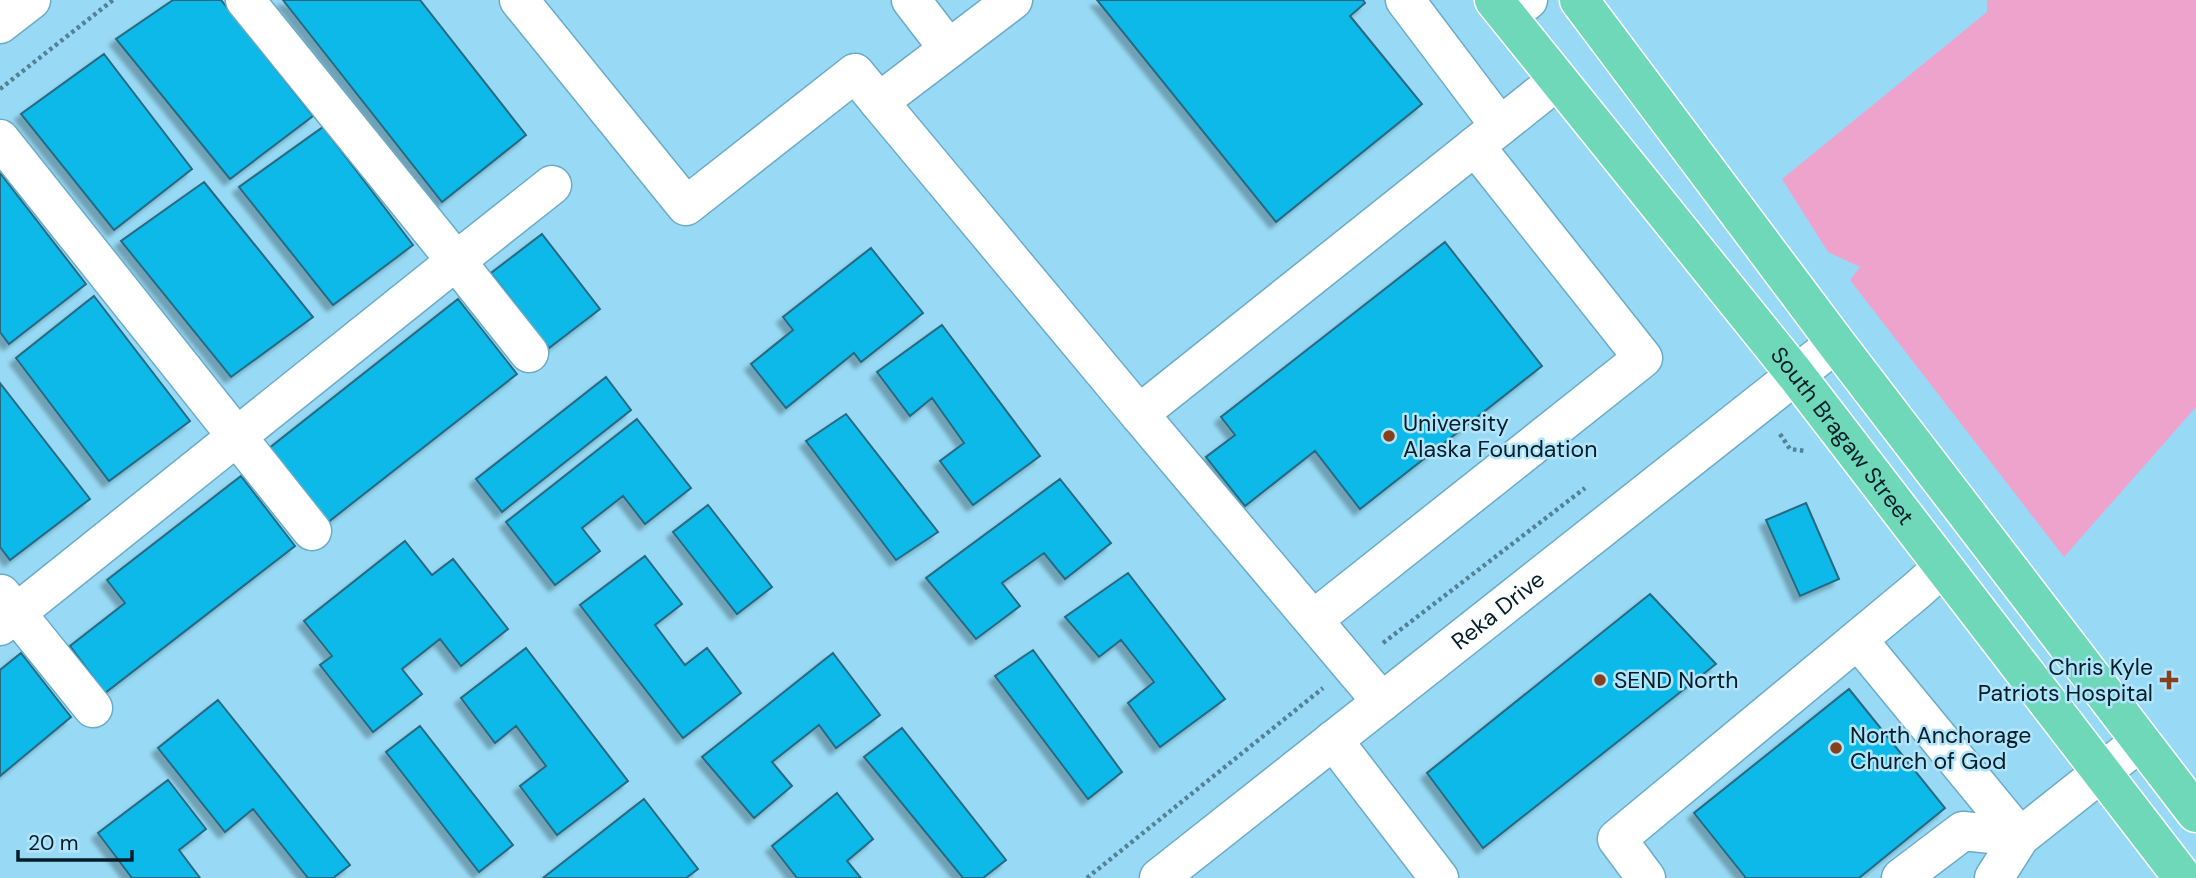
<svg xmlns="http://www.w3.org/2000/svg" width="2196" height="878" viewBox="0 0 2196 878" font-family="'DM Sans',sans-serif">
  <style>
    .green { fill: #eea3cc }
    .building { fill: #0ab9e9; stroke: #276981; stroke-width: 2; filter: url(#shadow) }
    .lines { fill: none; stroke-linecap: round; stroke-linejoin: round }
    .minor-casing { stroke: #6babc5; stroke-width: 41 }
    .major-casing { stroke: #fff; stroke-width: 41 }
    .path { stroke: #528295; stroke-width: 4.5; stroke-dasharray: 3.5 3.5; stroke-linecap: butt }
    .minor { stroke: #fff; stroke-width: 38 }
    .major { stroke: #6ed8b9; stroke-width: 38 }
    .poi-dot { fill: #87401c; stroke: #b1e5fb; stroke-width: 2.5 }
    .labels { text-anchor: middle; stroke-width: 5; stroke-linejoin: round; paint-order: stroke }
    .poi-label { font-size: 23px; fill: #031e28; stroke: #b1e5fb; text-anchor: start }
    .street-label { font-size: 23px; fill: #031e28; stroke: #b1e5fb }
  </style>
  <defs>
    <filter id="shadow"><feDropShadow dx="-6" dy="6" stdDeviation="2" flood-color="#0004"/></filter>
  </defs>
  <rect width="100%" height="100%" fill="#98daf5"/>
  <path class="green" d="M1987 0H2196V407L2064 557 1850 280 1860 267 1828 252 1782 179 1987 12Z"/>
  <path class="building" d="M173 0H221L313 116 230 179 116 39Z
    M283 0H420L526 135 442 202Z
    M1097 0H1363L1365 3 1350 16 1422 104 1276 222Z
    M104 54 192 169 114 230 21 114Z
    M323 127 413 245 333 305 239 187Z
    M0 173 86 284 9 344 0 332Z
    M204 182 313 317 231 377 121 241Z
    M542 234 600 309 549 348 491 273Z
    M1445 242 1542 366 1360 509 1315 451 1245 506 1206 457 1235 435 1221 417Z
    M871 248 923 313 861 362 854 353 786 408 751 364 793 330 783 317Z
    M94 296 190 421 109 481 16 358Z
    M458 299 517 374 327 523 268 449Z
    M942 325 1040 456 973 505 940 461 964 443 932 398 910 416 877 372Z
    M606 377 631 410 502 512 476 479Z
    M0 383 90 499 10 560 0 547Z
    M846 414 938 532 896 560 806 441Z
    M637 419 691 488 645 524 623 496 582 528 600 551 555 585 506 522Z
    M241 476 295 546 105 693 70 646 125 603 107 580Z
    M1060 479 1111 543 1065 579 1044 553 1002 583 1020 606 976 639 926 578Z
    M1806 503 1839 579 1800 596 1766 520Z
    M708 505 772 587 737 614 673 532Z
    M405 541 432 575 453 559 508 629 461 666 440 639 402 669 422 694 373 732 320 665 332 656 304 621Z
    M645 556 682 604 655 625 685 665 707 648 741 693 683 738 580 605Z
    M1128 573 1225 699 1160 747 1128 703 1154 682 1121 640 1099 657 1065 617Z
    M1650 594 1716 664 1483 848 1427 773Z
    M526 648 628 781 557 835 520 786 546 766 516 726 495 743 461 698Z
    M1033 650 1122 772 1088 799 995 676Z
    M21 653 71 717 0 776V670Z
    M833 653 880 715 836 748 819 725 772 762 792 786 754 818 702 757Z
    M1849 689 1945 808 1859 878H1746L1694 813Z
    M218 700 350 865 333 878H308L253 809 225 832 158 748Z
    M420 726 513 845 479 872 386 752Z
    M902 728 1006 860 983 878H963L864 757Z
    M168 780 206 829 179 850 200 878H132L98 833Z
    M837 793 873 839 847 861 861 878H797L772 846Z
    M644 799 698 869 686 878H543Z"/>
  <g class="lines">
    <defs>
      <g id="minor">
        <path d="M519 0 686 206 855 73 879 102 1013 0"/>
        <path d="M911 0 948 48"/>
        <path d="M1405 0 1500 126"/>
        <path d="M1508 16 1528 0"/>
        <path d="M0 24 31 0"/>
        <path d="M879 102 1139 414 1558 80"/>
        <path d="M0 139 312 531"/>
        <path d="M529 353 456 261 552 185"/>
        <path d="M1139 414 1382 702"/>
        <path d="M1 594 93 708"/>
        <path d="M1313 620 1643 358 1475 146"/>
        <path d="M0 626 456 261 245 0"/>
        <path d="M1858 640 2020 837"/>
        <path d="M1333 740 1439 878"/>
        <path id="s1" d="M1159 878 1836 343"/>
        <path d="M1646 878 1617 839 1915 592 1943 567"/>
        <path d="M1901 878 1963 831 2020 837"/>
        <path d="M1994 878 2020 837 2141 741"/>
      </g>
      <g id="major">
        <path id="s2" d="M1494 0 1796 375 2183 878"/>
        <path d="M1579 0 1836 343 2196 813"/>
      </g>
    </defs>
    <use href="#minor" class="minor-casing"/>
    <use href="#major" class="major-casing"/>
    <path class="path" d="M0 89 113 0
      M1780 434 1790 449 1805 451
      M1383 643 1585 488
      M1087 878 1323 688"/>
    <use href="#minor" class="minor"/>
    <use href="#major" class="major"/>
  </g>
  <g class="poi-dot">
    <circle cx="1389" cy="436" r="7"/>
    <circle cx="1600" cy="680" r="7"/>
    <path d="M2165.5 669.5h7v7h7v7h-7v7h-7v-7h-7v-7h7z"/>
    <circle cx="1836" cy="748" r="7"/>
  </g>
  <g class="labels">
    <g class="poi-label">
      <text x="1403" y="431">University<tspan x="1403" dy="26">Alaska Foundation</tspan></text>
      <text x="2153" y="675" text-anchor="end">Chris Kyle<tspan x="2153" dy="26">Patriots Hospital</tspan></text>
      <text x="1614" y="688">SEND North</text>
      <text x="1850" y="743">North Anchorage<tspan x="1850" dy="26">Church of God</tspan></text>
    </g>
    <g class="street-label">
      <text dy="8" stroke="none"><textPath href="#s2" startOffset="558">South Bragaw Street</textPath></text>
      <text dy="8" stroke="none"><textPath href="#s1" startOffset="432">Reka Drive</textPath></text>
    </g>
  </g>
  <path d="M18 850v10h114v-10" fill="none" stroke="#031e28" stroke-width="3.5"/>
  <text x="28" y="850" font-size="21" fill="#031e28" stroke="#b1e5fb" stroke-width="5" paint-order="stroke">20 m</text>
</svg>
